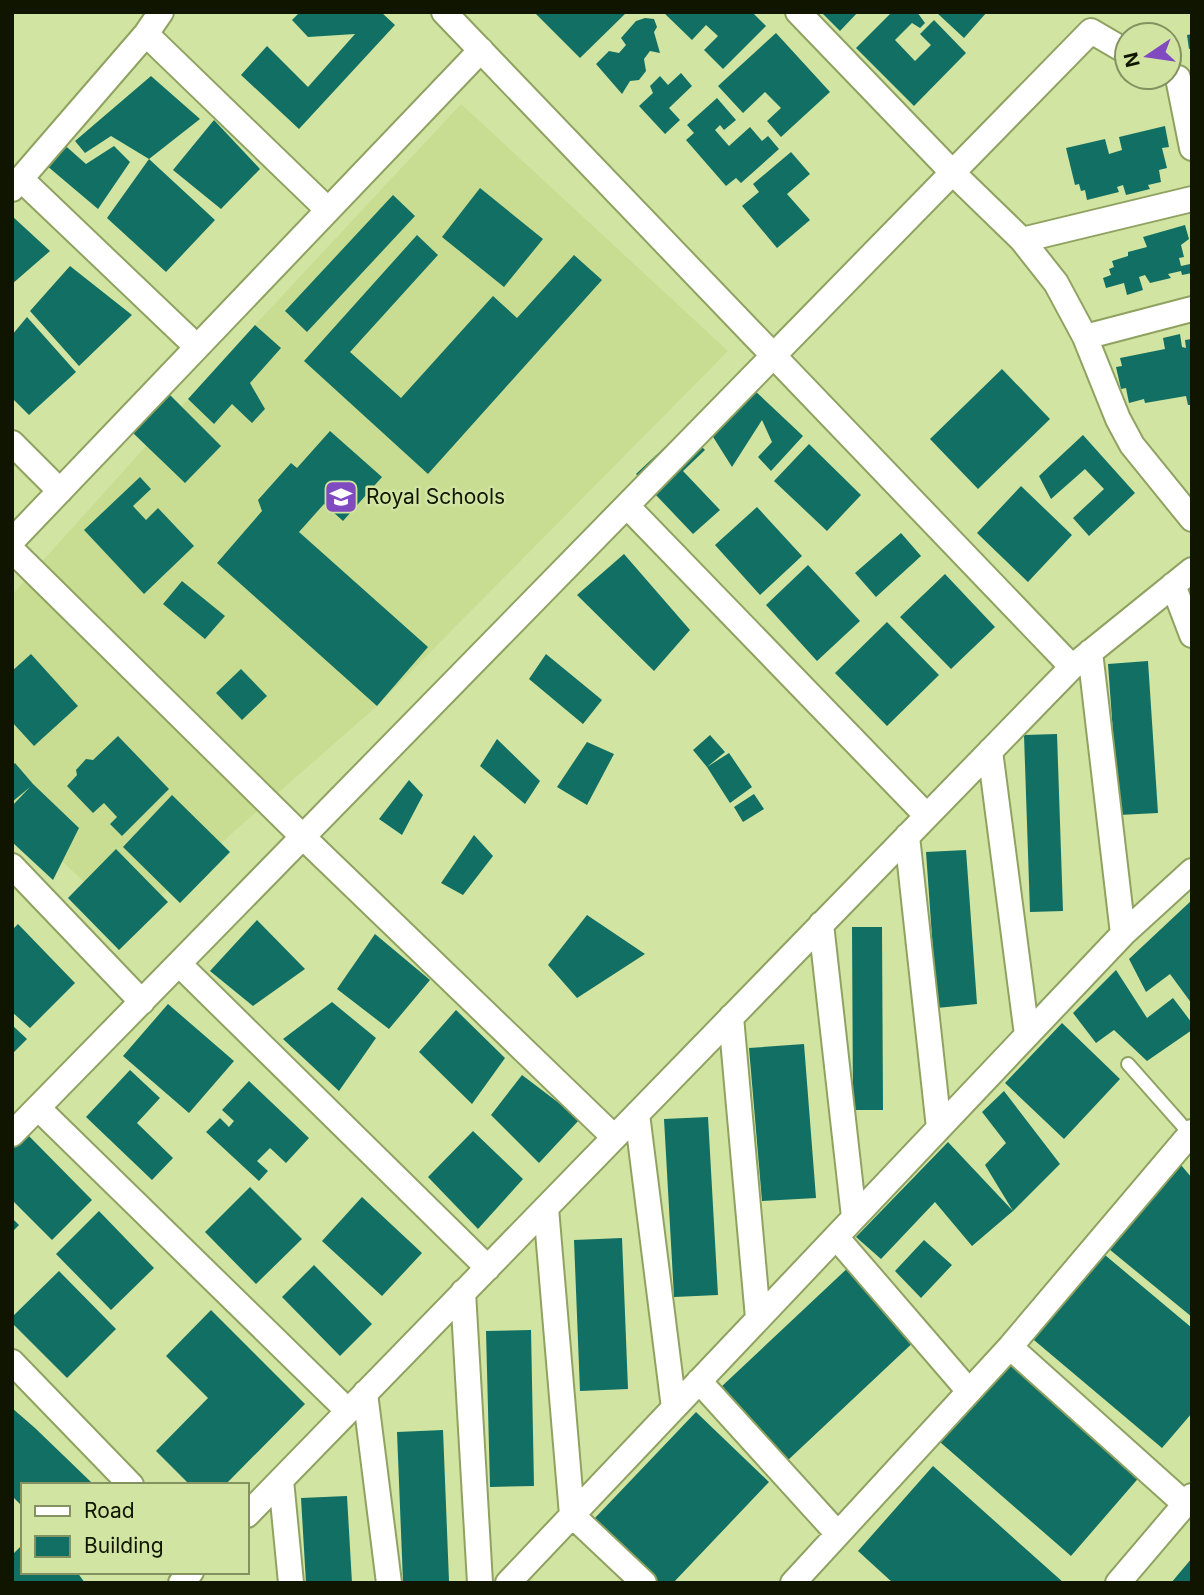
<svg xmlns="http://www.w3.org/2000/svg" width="1204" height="1595" viewBox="0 0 1204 1595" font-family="Inter,sans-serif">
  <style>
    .built { fill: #c8dd92 }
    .building { fill: #117063 }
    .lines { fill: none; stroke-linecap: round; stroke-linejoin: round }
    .service-casing { stroke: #90a261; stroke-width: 16 }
    .minor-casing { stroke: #90a261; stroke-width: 28 }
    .service { stroke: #fff; stroke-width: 12 }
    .minor { stroke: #fff; stroke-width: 24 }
    .labels { text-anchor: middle; stroke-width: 5; stroke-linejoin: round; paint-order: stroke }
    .poi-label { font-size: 21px; fill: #101500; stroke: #d1e4a1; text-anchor: start }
  </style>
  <rect width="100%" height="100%" fill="#d1e4a1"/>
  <path class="built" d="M461 104 728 351 377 706 129 924 12 814V595L255 325Z"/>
  <path class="building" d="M300 12H381L395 25 299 129 241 75 267 46 308 87 355 34 308 37 292 20Z
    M534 12H627L580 58Z
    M663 12H752L766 26 723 69 704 50 718 36 706 25 692 40Z
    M821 12H858L840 31Z
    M892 12H917L925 23 920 28 912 23 895 40 915 61 931 45 920 34 934 20 966 53 914 106 856 48Z
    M936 12H987L964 38Z
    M645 18 654 19 657 27 654 32 660 53 650 51 644 59 646 71 639 80 630 81 622 94 596 64 609 51 619 53 626 45 621 38 636 21Z
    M776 33 830 92 781 137 767 121 781 108 765 92 743 113 718 86Z
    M1192 34V48L1189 49 1187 35Z
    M681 73 692 86 669 108 680 120 665 134 639 106 653 93 650 86 660 76 668 85Z
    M151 76 200 119 149 159 111 136 85 153 75 141Z
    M717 98 736 120 724 130 720 125 715 130 729 146 750 127 762 141 768 136 779 149 741 183 736 178 726 186 686 140 694 133 687 125Z
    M214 120 260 169 221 209 173 170Z
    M1165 126 1169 147 1162 148 1167 168 1159 170 1161 182 1148 185 1150 189 1126 195 1123 185 1117 187 1119 192 1087 200 1085 190 1081 191 1079 184 1075 185 1066 148 1105 139 1109 154 1122 150 1119 137Z
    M51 133 86 164 114 146 130 162 98 209 33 154Z
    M791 152 810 174 787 194 810 220 777 248 742 206 759 192 753 184Z
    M149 159 215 220 166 272 107 218Z
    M480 188 543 239 504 287 442 237Z
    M393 195 415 216 307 332 285 311Z
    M12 216 50 251 12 284Z
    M1185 225 1189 239 1181 245 1184 257 1179 258 1181 266 1190 264 1192 273 1182 275 1181 271 1168 274 1171 278 1150 283 1145 275 1139 277 1143 290 1127 295 1124 283 1106 288 1103 278 1111 275 1109 269 1114 267 1112 261 1128 256V252L1147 247 1143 237Z
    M417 235 438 255 350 352 401 398 493 296 517 318 574 255 602 280 428 474 304 361Z
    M70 266 132 315 79 366 30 311Z
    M27 317 76 372 29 415 12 398V335Z
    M255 325 281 348 250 383 265 409 252 423 232 404 214 424 188 399Z
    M1180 334 1182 347 1186 348 1185 340 1192 339V405H1188L1186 396 1145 403 1144 399 1129 403 1126 388 1121 389 1116 367 1122 366 1120 358 1165 349 1163 338Z
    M1002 369 1050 419 978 489 930 439Z
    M752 388 803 436 771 471 758 457 772 442 762 420 732 467 710 432Z
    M170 395 221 446 185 483 133 433Z
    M684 429 705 450 683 471 720 510 693 534 636 474Z
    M330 431 382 477 343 521 324 504 299 532 428 647 377 706 217 563 262 511 258 500 291 463 297 468Z
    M1083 435 1135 493 1089 536 1073 518 1104 489 1085 469 1051 499 1039 476Z
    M809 444 861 495 827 531 774 481Z
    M140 477 151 489 133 506 146 520 158 508 194 546 144 594 84 530Z
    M1021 486 1072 535 1028 582 977 533Z
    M757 507 802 556 760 595 715 545Z
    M901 533 921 556 876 597 855 573Z
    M624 554 690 630 654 671 577 595Z
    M808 565 860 621 817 661 766 605Z
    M945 574 995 627 951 669 900 617Z
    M182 581 225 616 205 639 163 604Z
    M887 622 939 675 887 726 835 673Z
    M31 654 78 706 34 746 12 722V671Z
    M546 654 602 700 583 724 529 679Z
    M1148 661 1158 813 1119 815 1108 664Z
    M241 669 267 696 242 720 216 693Z
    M1057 734 1063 911 1030 912 1024 735Z
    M710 735 725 752 707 767 729 753 752 787 730 803 707 767 693 750Z
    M118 736 169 789 122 836 110 824 117 817 104 803 93 813 67 786 77 775 76 770 86 759 93 760Z
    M497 739 540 781 525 804 480 766Z
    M587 742 614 754 587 805 557 787Z
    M15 763 33 784 79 828 53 880 12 842V806L30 787 12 802V766Z
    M409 780 423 795 402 835 379 819Z
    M754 794 764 809 743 822 734 807Z
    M172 795 230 852 180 903 123 847Z
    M474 835 493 856 463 895 441 883Z
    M116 849 168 902 119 950 68 898Z
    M966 850 977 1004 937 1008 926 852Z
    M1192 900V1004L1170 974 1146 992 1129 959Z
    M587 915 645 954 577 998 548 965Z
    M257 920 305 969 253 1006 210 971Z
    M18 924 75 983 30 1028 12 1012V930Z
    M852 927H882L883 1110H853Z
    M375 934 430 980 389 1029 337 989Z
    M1116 970 1147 1018 1173 998 1192 1023V1030L1147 1061 1114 1030 1096 1043 1073 1013Z
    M332 1002 376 1038 339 1091 283 1039Z
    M168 1004 234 1061 189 1113 123 1056Z
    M456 1010 505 1058 472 1104 419 1052Z
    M1062 1023 1120 1079 1064 1139 1005 1083Z
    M12 1025 27 1039 12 1054Z
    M804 1044 816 1198 762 1201 749 1048Z
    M130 1070 160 1098 137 1123 173 1158 152 1180 86 1117Z
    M522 1075 580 1119 539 1163 491 1115Z
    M249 1081 309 1138 286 1163 270 1148 257 1161 268 1171 259 1181 206 1132 220 1118 229 1127 234 1121 222 1110Z
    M1004 1091 1060 1164 1013 1211 985 1165 1006 1143 982 1112Z
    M708 1117 718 1295 674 1297 664 1119Z
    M473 1131 523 1179 478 1229 428 1177Z
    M27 1134 92 1200 52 1240 12 1200V1149Z
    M948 1142 1013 1211 972 1246 935 1202 881 1259 856 1237Z
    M1181 1165 1192 1178V1317L1109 1249Z
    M250 1187 302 1239 256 1284 205 1232Z
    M362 1197 422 1253 382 1296 322 1241Z
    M99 1211 154 1268 111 1310 56 1254Z
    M12 1218 19 1225 12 1232Z
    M622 1238 628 1389 580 1391 574 1240Z
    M924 1240 952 1265 921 1298 895 1271Z
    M1099 1250 1192 1328V1413L1162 1448 1028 1335Z
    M852 1264 919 1337 787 1461 720 1388Z
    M314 1265 372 1324 340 1356 282 1297Z
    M59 1271 116 1329 67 1378 12 1323V1317Z
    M211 1310 305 1404 225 1485H190L156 1451 208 1398 166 1356Z
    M531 1330 534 1486 490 1487 486 1331Z
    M1011 1360 1142 1474 1071 1556 940 1442Z
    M12 1408 35 1428 91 1482 88 1485H23V1507L12 1496Z
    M696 1412 769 1482 673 1583H659L594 1519Z
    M443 1430 449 1581 403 1582 397 1432Z
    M933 1466 1064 1583H893L858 1551Z
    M347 1496 352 1583H306L301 1498Z
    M23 1544V1572H77L85 1583H12V1555Z
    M1192 1558V1583H1171Z"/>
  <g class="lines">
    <defs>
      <path id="service" d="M1128 1064 1190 1134"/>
      <path id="minor" d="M444 12 1072 667
        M798 12 953 173 1022 240 1056 283 1085 337 1118 419 1132 445 1192 519
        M146 34 328 210
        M1178 78 1192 148
        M21 179 197 347
        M12 189 146 34 161 12
        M1022 240 1192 199
        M1085 337 1192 309
        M12 443 60 491
        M627 506 927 816
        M12 541 481 50
        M12 550 303 837 614 1137
        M1173 585 1192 635
        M1090 652 1123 934
        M990 751 1027 1035
        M907 836 939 1128
        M12 866 142 1002
        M821 924 854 1217
        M179 964 488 1268
        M731 1017 758 1318
        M38 1108 348 1411
        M637 1114 674 1408
        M12 1134 1091 31 1127 52
        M546 1208 572 1515 644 1583
        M836 1237 968 1390
        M463 1292 480 1583
        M1010 1347 1185 1504
        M12 1362 131 1485
        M699 1381 837 1533
        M365 1393 389 1583
        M281 1480 291 1583
        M247 1515 1072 667 1192 570
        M181 1583 191 1572
        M508 1583 1123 934 1192 871
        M793 1583 1010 1347 1192 1132
        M1118 1583 1192 1496"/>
    </defs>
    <use href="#service" class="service-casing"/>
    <use href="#minor" class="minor-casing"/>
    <use href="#service" class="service"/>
    <use href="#minor" class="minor"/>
  </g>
  <defs>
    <symbol id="school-square" viewBox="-11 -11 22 22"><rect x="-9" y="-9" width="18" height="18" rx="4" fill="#804ac1" stroke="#d1e4a1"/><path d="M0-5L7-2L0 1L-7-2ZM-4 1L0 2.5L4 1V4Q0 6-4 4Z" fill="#fff"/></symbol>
  </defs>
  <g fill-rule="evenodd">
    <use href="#school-square" x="322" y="478" width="38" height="38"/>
  </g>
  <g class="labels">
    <g class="poi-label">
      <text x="366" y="504">Royal Schools</text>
    </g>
  </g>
  <rect width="1204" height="1595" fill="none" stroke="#101500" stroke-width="28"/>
  <rect x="21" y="1483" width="228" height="91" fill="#d1e4a1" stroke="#849161" stroke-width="2"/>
  <rect x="35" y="1506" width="35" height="10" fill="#ffffff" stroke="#849161" stroke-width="2"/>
  <text x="84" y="1518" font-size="21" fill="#101500">Road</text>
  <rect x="35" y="1536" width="35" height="21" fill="#117063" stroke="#849161" stroke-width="2"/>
  <text x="84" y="1553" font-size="21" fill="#101500">Building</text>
  <g transform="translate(1148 56) rotate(257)"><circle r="33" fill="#d1e4a1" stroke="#849161" stroke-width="2"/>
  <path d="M0-5L12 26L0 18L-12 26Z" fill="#804ac1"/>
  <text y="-10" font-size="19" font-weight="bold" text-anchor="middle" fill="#101500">N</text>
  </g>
</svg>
